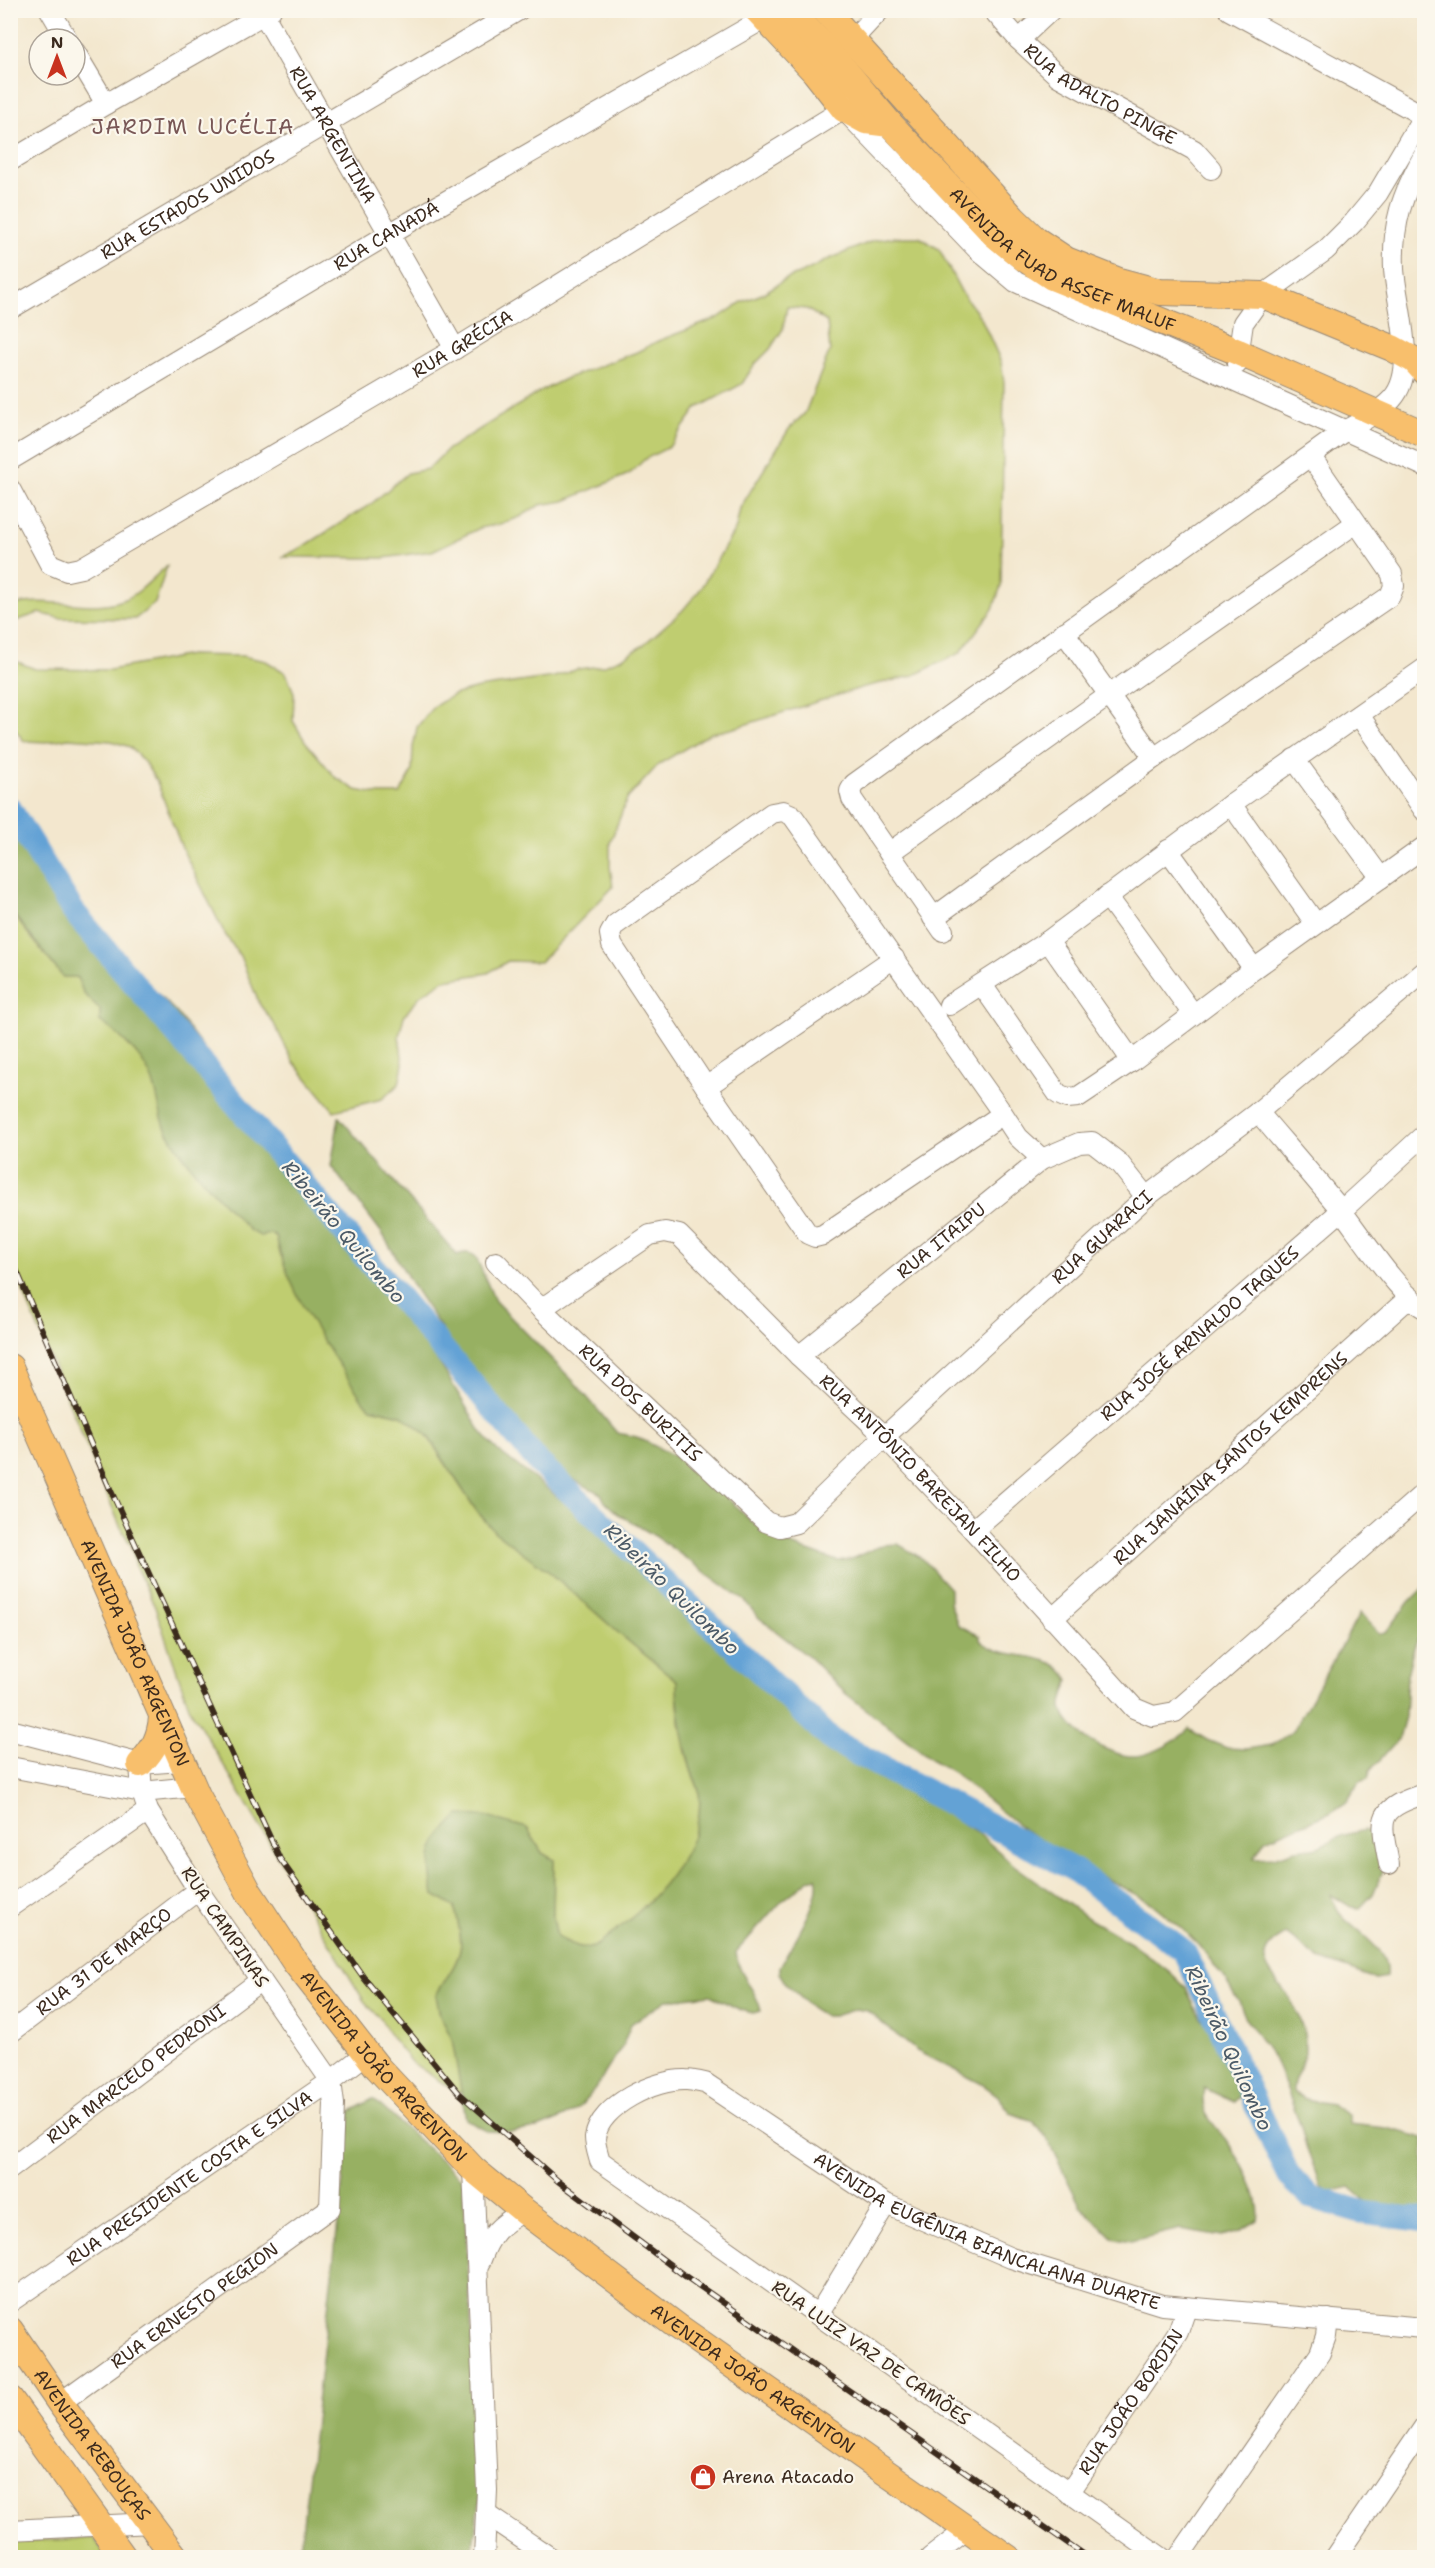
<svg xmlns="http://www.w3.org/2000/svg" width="1435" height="2568" viewBox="0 0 1435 2568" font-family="'Shantell Sans',sans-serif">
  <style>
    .green { fill: #bfcd6f; stroke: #7d7c46; stroke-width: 1.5 }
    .forest { fill: #97b062; stroke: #696d40; stroke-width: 1.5 }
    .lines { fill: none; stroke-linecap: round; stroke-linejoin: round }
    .river { stroke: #63a2d5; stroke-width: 24 }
    .minor-casing { stroke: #978876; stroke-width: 22 }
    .major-casing { stroke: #978876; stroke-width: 28 }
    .minor { stroke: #fff; stroke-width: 20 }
    .major { stroke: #f8bf6c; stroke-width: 26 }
    .rail-casing { stroke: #3b2a1e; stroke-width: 6 }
    .rail { stroke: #fbf7ec; stroke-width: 4; stroke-dasharray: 11; stroke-linecap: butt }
    .labels { text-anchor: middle; stroke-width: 4.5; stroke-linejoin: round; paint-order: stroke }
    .street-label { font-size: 18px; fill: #3b2a1e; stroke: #fbf7ec }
    .poi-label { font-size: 18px; fill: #3b2a1e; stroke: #fbf7ec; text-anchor: start }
    .water-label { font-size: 20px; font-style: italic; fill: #4b5a67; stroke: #fbf7ec }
    .quarter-label { font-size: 21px; letter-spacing: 1.5px; fill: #795756; stroke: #fbf7ec }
  </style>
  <rect width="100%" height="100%" fill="#fbf7ec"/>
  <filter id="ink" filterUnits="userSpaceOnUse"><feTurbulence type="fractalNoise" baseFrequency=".0167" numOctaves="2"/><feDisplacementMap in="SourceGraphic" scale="12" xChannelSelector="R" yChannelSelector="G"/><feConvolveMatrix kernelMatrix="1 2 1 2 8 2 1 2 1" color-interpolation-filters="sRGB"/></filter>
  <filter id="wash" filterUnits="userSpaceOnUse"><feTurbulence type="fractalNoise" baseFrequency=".008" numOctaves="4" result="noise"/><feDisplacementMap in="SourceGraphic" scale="24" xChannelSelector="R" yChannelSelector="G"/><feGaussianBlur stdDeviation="1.35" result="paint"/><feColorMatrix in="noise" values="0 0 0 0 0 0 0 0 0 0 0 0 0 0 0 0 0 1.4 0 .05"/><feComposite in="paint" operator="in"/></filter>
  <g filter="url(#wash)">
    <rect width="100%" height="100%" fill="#f3e7ce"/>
    <path class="green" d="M895 237H919L939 249 962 293 981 318 1001 362 1004 382 1001 586 993 609 960 653 912 676 864 687 731 729 711 733 659 764 627 799 610 843V867L613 887 540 962 508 961 488 973 444 980 420 996 404 1016 399 1036 403 1064 399 1084 382 1099 334 1111 293 1061 273 1022 260 1005 240 956 225 934 182 848 157 782 145 763 130 747 111 741 68 738 47 742 24 741 11 724V606C46 595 87 613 123 600 140 594 153 577 167 566L155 603 135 619 59 618 39 613 15 621 11 641 15 661 35 669 110 670 190 655 242 656 266 661 286 673 294 693 293 721 305 741 336 778 356 790 376 794H400L412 771 413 747 417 727 433 707 453 695 478 688 554 677 578 669 602 666 622 658 642 646 682 611 699 591 736 528 740 508 789 429 805 413 830 350 827 322 807 309 787 307 783 329 770 349 754 365 742 384 697 408 669 447 645 459 629 474 564 501 540 505 520 517 500 524 480 528 432 551 384 558 282 557 303 547 371 504 408 473 428 469 448 449 541 391 565 379 637 352 658 341 718 318 742 302 762 294 786 279 806 271 827 260 875 240Z
      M10 911 63 977H77L84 994 100 1009V1021L119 1035 143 1061 153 1080 166 1129 276 1236 280 1254 371 1408 401 1415 426 1434 476 1510 495 1532 552 1574 621 1635 677 1681C677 1710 682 1742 691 1770 693 1777 698 1785 699 1792 707 1841 659 1897 623 1925 592 1949 596 1957 557 1937L553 1917 554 1860 542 1853 527 1828 507 1824 454 1907C468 1953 460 1956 436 1995L440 2015 452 2039 462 2092 455 2091 411 2062 392 2038 380 2018 364 2001 189 1707 155 1607 136 1567 132 1547 120 1526 11 1262Z
      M94 2538 108 2558H11V2542Z"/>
    <path class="forest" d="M11 811 27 842 72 898 96 933 176 1012 240 1096 294 1164 320 1191 337 1221 367 1258 444 1370 481 1432 496 1449 576 1511 596 1521 610 1537 644 1567 686 1600 752 1657 781 1689 859 1762 941 1809 978 1833 1015 1866 1091 1920 1134 1945 1170 1972 1186 1988 1194 2007 1252 2087 1248 2086 1234 2102 1204 2088C1199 2115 1212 2120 1226 2140 1240 2159 1263 2197 1258 2220L1240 2231 1222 2236 1180 2229 1131 2241 1112 2237 1081 2207 1046 2137 1033 2121 1011 2113 998 2096 982 2084 917 2051 867 2011 856 2009 834 2016H825L812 2008 785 1983 780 1974V1967C790 1947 824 1898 816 1877L810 1879 782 1901 736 1952C737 1975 757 1989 761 2011L753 2013 741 2010 710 1995 667 2000 631 2024 623 2045 595 2089 578 2109 558 2120 538 2128 514 2132 486 2131 466 2119 452 2039 440 2015 436 1995C460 1956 468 1953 454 1907L434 1895C426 1854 430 1844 459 1815L483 1816 527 1828 542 1853 554 1860 553 1917 557 1937C595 1957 593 1948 623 1925 659 1897 706 1841 699 1792 698 1783 692 1775 690 1766 683 1738 677 1709 677 1681L621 1635 552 1574 495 1532 476 1510 426 1433 401 1415 371 1408 363 1401C330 1350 289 1297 276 1236L272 1234 260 1236 249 1230C220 1199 189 1169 167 1131 161 1120 159 1104 156 1092 148 1060 126 1040 100 1021V1009L84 994 77 977H63L11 911Z
      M339 1117 457 1255C464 1252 470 1252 476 1257L495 1301 577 1385 617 1433 637 1437 680 1459 713 1484 751 1521 785 1543 837 1561 851 1559 882 1545 898 1544 923 1559 950 1589V1603L958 1625 980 1636V1640C1005 1664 1053 1647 1069 1680 1067 1688 1061 1700 1062 1707 1067 1732 1111 1758 1136 1756 1154 1754 1176 1742 1189 1729L1207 1740 1227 1748 1247 1749 1272 1745 1293 1731 1360 1613 1379 1633H1386L1409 1602 1424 1587V1623L1413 1651 1407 1675 1405 1717 1399 1738 1370 1771 1368 1779 1359 1782 1347 1802 1330 1813 1265 1840 1254 1858 1274 1857 1296 1850 1319 1847 1341 1836 1364 1830 1384 1838 1389 1856 1373 1894 1360 1908 1351 1907 1330 1894C1334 1901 1337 1910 1342 1916 1358 1934 1390 1948 1386 1977L1376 1979 1319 1959 1286 1934C1245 1955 1273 1974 1290 1999 1295 2007 1300 2020 1303 2029 1305 2036 1306 2050 1304 2057 1301 2070 1292 2078 1293 2092L1305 2099 1331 2104 1349 2116V2124L1387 2128 1424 2138V2209L1377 2211 1350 2187 1329 2192 1321 2186 1306 2147 1301 2126 1276 2062 1247 2021 1239 2002 1226 1981 1200 1946 1184 1930 1150 1902 1079 1864 1023 1829 953 1772 934 1761 845 1693 810 1658 758 1617 745 1601 655 1536 618 1514 605 1502 601 1494 549 1467 507 1430 448 1348 441 1328 416 1291 382 1233 331 1166Z
      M373 2099 463 2180 481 2495 471 2557 299 2558 351 2111Z"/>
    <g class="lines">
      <path class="river" d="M10 809 73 911 538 1462 833 1741 1074 1870 1184 1951 1289 2176 1311 2197 1366 2213 1424 2220"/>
    </g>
  </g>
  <g filter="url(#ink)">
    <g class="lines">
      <defs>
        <g id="minor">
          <path d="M50 10 67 39"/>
          <path id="s1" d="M993 10 1019 40 1058 76 1194 150 1211 169"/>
          <path d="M1229 10 1424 116"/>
          <path id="s2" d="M264 15 455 349"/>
          <path d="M852 40 880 10"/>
          <path d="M1019 40 1051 10"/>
          <path d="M75 52 106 104"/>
          <path d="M849 115 978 250 1016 282 1424 466"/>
          <path d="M10 161 106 104 271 10"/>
          <path id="s3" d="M10 309 519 10"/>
          <path d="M1237 364 1243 323 1263 295 1326 250 1354 222 1378 193 1424 115"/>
          <path id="s4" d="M10 460 389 234 765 18"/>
          <path id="s5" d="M10 489 50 564 67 571 81 568 455 349 854 103"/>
          <path d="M1064 632 1154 758"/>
          <path d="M1359 715 1424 810"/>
          <path d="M1294 759 1381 878"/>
          <path d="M1231 804 1316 924"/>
          <path d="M1168 850 1254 969"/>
          <path d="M889 853 1108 696 1356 523"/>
          <path d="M1107 896 1193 1014"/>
          <path d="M933 918 1154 758 1390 596 1394 586 1392 574 1311 457"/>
          <path d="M943 931 852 799 850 791 854 784 1346 430C1360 423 1382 410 1392 399 1419 370 1396 304 1394 269 1392 223 1402 195 1424 155"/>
          <path d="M1048 941 1132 1061"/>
          <path d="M982 985 1058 1094 1067 1098 1078 1097 1132 1061 1254 969 1424 847"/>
          <path d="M949 1005 1048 941 1231 804 1424 669"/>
          <path d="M706 1087 894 958"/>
          <path d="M1258 1112C1286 1145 1314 1177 1341 1210 1359 1233 1401 1297 1424 1308"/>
          <path d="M1003 1114 823 1235 815 1237 808 1234 706 1087 612 945 610 934 615 925 772 813 783 811 792 815 1003 1114 1018 1137 1042 1159"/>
          <path id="s6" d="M496 1262 541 1309 766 1522 780 1527 796 1523 884 1437 1146 1197 1258 1112 1424 972"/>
          <path id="s7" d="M541 1309 650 1235 665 1232 679 1235 799 1356 876 1428 973 1530 1134 1708 1153 1716 1175 1712 1424 1493"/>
          <path id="s8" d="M799 1356 1042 1159 1079 1143 1092 1142 1119 1163 1146 1197"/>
          <path id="s9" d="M973 1530 1341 1211 1424 1135"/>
          <path id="s10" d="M1052 1619 1410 1297"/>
          <path d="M10 1730 140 1764 181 1761"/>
          <path d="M10 1767 142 1792 193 1787"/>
          <path d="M1389 1864C1380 1818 1376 1809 1424 1794"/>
          <path d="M10 1907 148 1811"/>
          <path id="s11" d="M10 2033 198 1890"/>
          <path id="s12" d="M10 2169 261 1980"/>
          <path d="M473 2169 487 2490 484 2558"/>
          <path d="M480 2262C490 2234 498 2226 524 2211"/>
          <path id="s13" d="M10 2302 331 2081 366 2054"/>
          <path d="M818 2315 886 2204"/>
          <path id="s14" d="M60 2403 330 2208 334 2104 331 2081 198 1890 148 1811 142 1792 140 1764"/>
          <path id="s15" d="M1069 2493 1165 2352 1178 2332 1186 2309"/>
          <path d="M487 2515 551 2558"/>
          <path d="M10 2530 152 2523"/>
          <path d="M930 2558 966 2530"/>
          <path id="s16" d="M1162 2558 600 2161C598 2154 595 2145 595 2138 599 2105 656 2079 686 2080 692 2080 699 2082 705 2083L886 2204 1011 2258 1162 2305 1424 2328"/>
          <path d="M1178 2558 1320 2353 1326 2336 1328 2319"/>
          <path d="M1335 2558 1424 2427"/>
        </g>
        <g id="major">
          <path d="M757 10 815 72 844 109 866 121 890 124"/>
          <path id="s17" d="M789 10 833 56 890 124 995 235 1022 257 1052 277 1238 352 1424 434"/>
          <path d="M825 10 1013 218 1036 240 1066 260 1119 281 1160 292 1263 295 1392 348 1414 360 1424 371"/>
          <path id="s18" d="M10 1367 197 1795 249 1892 295 1962 378 2068 473 2169 524 2211 678 2327 1008 2558"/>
          <path d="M140 1764C154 1749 160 1738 162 1718"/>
          <path id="s19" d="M10 2330 60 2403 176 2558"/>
          <path d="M10 2399 124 2558"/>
        </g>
      </defs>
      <use href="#minor" class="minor-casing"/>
      <use href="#major" class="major-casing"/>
      <use href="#minor" class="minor"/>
      <use href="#major" class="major"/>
      <defs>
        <path id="rail" d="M10 1255 111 1491 280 1859 364 1978 459 2093 558 2181 685 2276 1089 2558"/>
      </defs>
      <use href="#rail" class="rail-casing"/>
      <use href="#rail" class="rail"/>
    </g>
  </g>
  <defs>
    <symbol id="shop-disc" viewBox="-11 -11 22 22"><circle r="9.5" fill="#c8321e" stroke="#fbf7ec"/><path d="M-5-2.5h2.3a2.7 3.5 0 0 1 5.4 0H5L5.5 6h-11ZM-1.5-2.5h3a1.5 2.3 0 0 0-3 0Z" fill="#fff"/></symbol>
  </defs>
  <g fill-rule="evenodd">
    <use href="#shop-disc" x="688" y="2462" width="30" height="30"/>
  </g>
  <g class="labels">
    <g class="street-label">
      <text dy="6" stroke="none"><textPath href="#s1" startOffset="138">RUA ADALTO PINGE</textPath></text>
      <text dy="6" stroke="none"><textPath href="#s2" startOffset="138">RUA ARGENTINA</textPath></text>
      <text dy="6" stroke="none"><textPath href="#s3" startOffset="206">RUA ESTADOS UNIDOS</textPath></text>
      <text dy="6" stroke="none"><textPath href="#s4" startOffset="438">RUA CANADÁ</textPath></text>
      <text dy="6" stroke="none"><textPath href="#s17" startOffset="376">AVENIDA FUAD ASSEF MALUF</textPath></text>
      <text dy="6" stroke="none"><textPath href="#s5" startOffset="560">RUA GRÉCIA</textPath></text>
      <text dy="6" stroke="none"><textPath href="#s6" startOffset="825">RUA GUARACI</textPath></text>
      <text dy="6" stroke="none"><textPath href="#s8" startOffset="183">RUA ITAIPU</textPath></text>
      <text dy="6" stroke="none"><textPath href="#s9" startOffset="300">RUA JOSÉ ARNALDO TAQUES</textPath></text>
      <text dy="6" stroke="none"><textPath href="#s6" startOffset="202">RUA DOS BURITIS</textPath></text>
      <text dy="6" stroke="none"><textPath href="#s10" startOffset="240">RUA JANAÍNA SANTOS KEMPRENS</textPath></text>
      <text dy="6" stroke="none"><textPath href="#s7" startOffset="504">RUA ANTÔNIO BAREJAN FILHO</textPath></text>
      <text dy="6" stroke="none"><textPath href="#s18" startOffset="312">AVENIDA JOÃO ARGENTON</textPath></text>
      <text transform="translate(225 1927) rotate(56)" y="6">RUA CAMPINAS</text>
      <text dy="6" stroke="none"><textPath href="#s11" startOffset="118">RUA 31 DE MARÇO</textPath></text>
      <text dy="6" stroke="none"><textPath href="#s18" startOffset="798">AVENIDA JOÃO ARGENTON</textPath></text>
      <text dy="6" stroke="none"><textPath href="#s12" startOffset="158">RUA MARCELO PEDRONI</textPath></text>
      <text dy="6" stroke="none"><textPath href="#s13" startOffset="218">RUA PRESIDENTE COSTA E SILVA</textPath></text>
      <text dy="6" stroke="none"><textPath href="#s16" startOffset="1167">AVENIDA EUGÊNIA BIANCALANA DUARTE</textPath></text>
      <text dy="6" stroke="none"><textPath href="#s14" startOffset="166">RUA ERNESTO PEGION</textPath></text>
      <text transform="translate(871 2353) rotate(35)" y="6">RUA LUIZ VAZ DE CAMÕES</text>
      <text dy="6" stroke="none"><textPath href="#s18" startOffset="1284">AVENIDA JOÃO ARGENTON</textPath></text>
      <text dy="6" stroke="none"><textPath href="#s15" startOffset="110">RUA JOÃO BORDIN</textPath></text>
      <text dy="6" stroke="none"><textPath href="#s19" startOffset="141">AVENIDA REBOUÇAS</textPath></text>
    </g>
    <g class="poi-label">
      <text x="722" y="2483">Arena Atacado</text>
    </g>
    <g class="water-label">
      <text transform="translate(344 1232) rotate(50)" y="7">Ribeirão Quilombo</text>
      <text transform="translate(672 1589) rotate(44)" y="7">Ribeirão Quilombo</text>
      <text transform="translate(1229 2048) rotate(65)" y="7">Ribeirão Quilombo</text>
    </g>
    <g class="quarter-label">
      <text x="193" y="134">JARDIM LUCÉLIA</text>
    </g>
  </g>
  <rect width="1435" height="2568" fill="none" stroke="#fbf7ec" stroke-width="36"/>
  <g transform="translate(57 57)"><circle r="28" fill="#fbf7ec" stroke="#aea59a" stroke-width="1.5"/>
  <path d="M0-4.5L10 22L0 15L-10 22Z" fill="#c8321e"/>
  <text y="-9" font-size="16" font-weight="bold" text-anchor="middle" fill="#3b2a1e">N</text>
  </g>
</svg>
